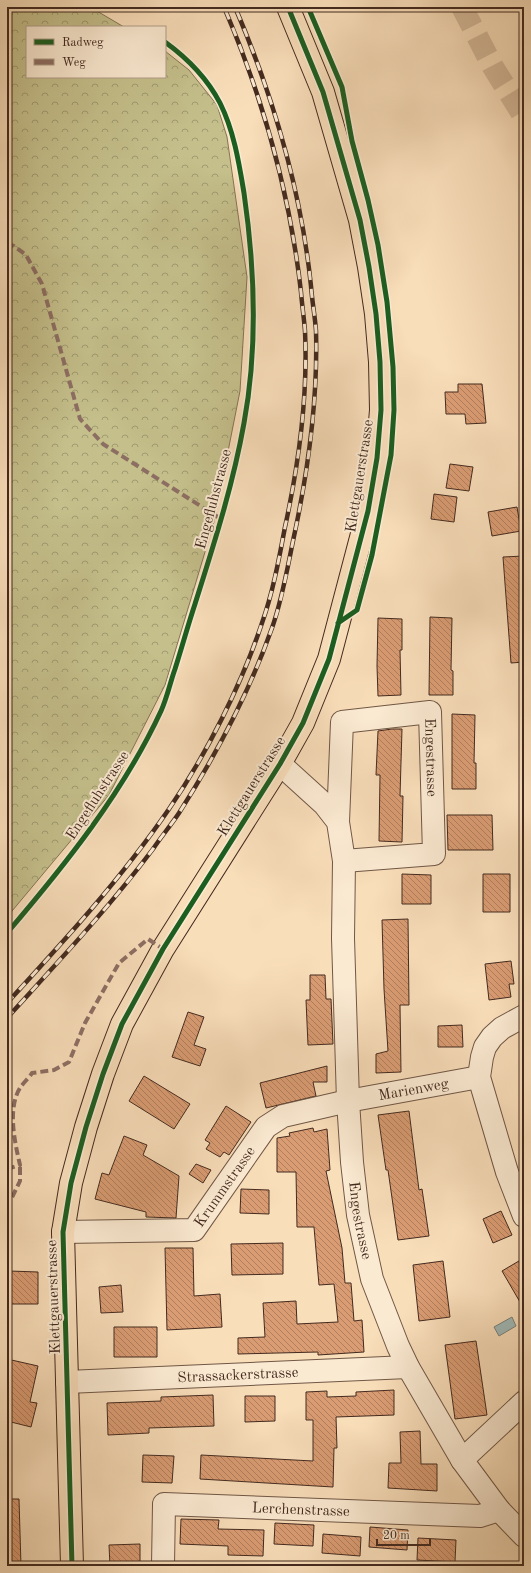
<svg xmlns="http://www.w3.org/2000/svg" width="531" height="1573" viewBox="0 0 531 1573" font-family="'Old Standard TT',serif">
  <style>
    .forest { fill: url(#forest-crowns); stroke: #847455 }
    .water { fill: #a1bab9; stroke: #7b807b }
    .building { fill: url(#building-back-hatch); stroke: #432a1f }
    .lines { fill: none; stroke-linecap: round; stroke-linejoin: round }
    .highway-tunnel { stroke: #d5ba9b; stroke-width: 22; stroke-dasharray: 22 11; stroke-linecap: butt }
    .minor-casing { stroke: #705746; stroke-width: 24 }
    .major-casing { stroke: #432a1f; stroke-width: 24 }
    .minor { stroke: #fbead2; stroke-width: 22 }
    .major { stroke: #f9deba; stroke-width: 22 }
    .rail-casing { stroke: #432a1f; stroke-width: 4.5 }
    .rail { stroke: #fbead2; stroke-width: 3; stroke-dasharray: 9; stroke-linecap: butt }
    .quiet { stroke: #8d6e63; stroke-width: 4; stroke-dasharray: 8 4; stroke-linecap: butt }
    .cycleway-casing { stroke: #fbead2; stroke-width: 8 }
    .cycleway { stroke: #1b5e20; stroke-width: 5 }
    .labels { text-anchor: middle; stroke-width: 4; stroke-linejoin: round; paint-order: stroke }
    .street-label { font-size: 15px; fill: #432a1f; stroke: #fbead2 }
  </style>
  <defs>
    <pattern id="forest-crowns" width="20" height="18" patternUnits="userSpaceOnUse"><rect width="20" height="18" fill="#c4bf8b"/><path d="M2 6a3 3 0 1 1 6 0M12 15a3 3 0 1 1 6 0" fill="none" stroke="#a19b71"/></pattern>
    <pattern id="building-back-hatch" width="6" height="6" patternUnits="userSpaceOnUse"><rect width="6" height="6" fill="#da9c73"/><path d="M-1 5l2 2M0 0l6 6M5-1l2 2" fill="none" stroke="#b27f5e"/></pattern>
  </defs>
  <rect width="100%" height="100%" fill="#f9deba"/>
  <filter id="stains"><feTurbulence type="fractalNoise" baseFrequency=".005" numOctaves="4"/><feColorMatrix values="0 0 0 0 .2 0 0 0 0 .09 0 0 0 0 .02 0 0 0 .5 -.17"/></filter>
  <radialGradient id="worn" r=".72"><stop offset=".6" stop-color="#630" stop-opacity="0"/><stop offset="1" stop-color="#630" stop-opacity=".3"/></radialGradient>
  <path class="forest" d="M7 7H90L124 27H27V77H165V51L189 70 217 105 227 137 247 277 240 391 214 522 165 685 109 795 7 917Z"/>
  <path class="water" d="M512 1317 516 1326 499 1336 494 1327Z"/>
  <path class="building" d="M458 384H482L486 423 466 424 465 414H446L445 392H458Z
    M450 464 473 467 469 491 446 488Z
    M434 494 457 497 454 522 431 519Z
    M517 507 521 531 492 536 488 512Z
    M524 556V662L511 663 503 557Z
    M430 617 452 618 451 670 453 671V695H429Z
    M378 618 402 619V650H400L401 695 378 696 377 666Z
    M452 714 475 715 474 763H476V789H452Z
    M392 729H402L400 796H403L402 842 379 841 380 775H376L378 731Z
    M447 815H492L493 850H448Z
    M402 874 431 875V904H402Z
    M483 874H510V912H483Z
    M408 919 409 1005H400L401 1072 376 1073V1054L388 1051 384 989 382 920Z
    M511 961 514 984H509L511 997 489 1000 485 964Z
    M310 975H325L326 999H331L333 1044 308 1045 306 1000H310Z
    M188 1012 204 1017 194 1045 206 1049 200 1066 172 1057Z
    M462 1025 463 1047H438V1026Z
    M327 1066V1082H313L316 1096 266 1108 260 1083Z
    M144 1076 190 1104 174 1129 129 1101Z
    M226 1106 251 1122 229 1155 224 1152 220 1157 206 1149 210 1143 205 1140Z
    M409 1111 419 1190 422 1189 429 1236 398 1240 388 1170H386L378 1115Z
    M313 1128 314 1132 327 1129 330 1170 326 1171 342 1248 345 1283H351L354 1321 362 1320 364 1352 318 1355V1352L238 1354V1338L265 1337 263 1303 296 1301 297 1324 338 1322 334 1284 319 1285 314 1227H297L296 1172H277V1138L290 1136 289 1133Z
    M124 1136 147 1145 143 1155 179 1176 176 1218 146 1217V1212L95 1199 102 1173 109 1175Z
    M196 1164 211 1170 203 1183 189 1174Z
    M241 1189 269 1190V1214L240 1213Z
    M501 1211 512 1235 493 1243 483 1219Z
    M283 1243V1274L232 1275 231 1244Z
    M165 1248H193L194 1296 220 1294 222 1327 167 1330Z
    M524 1258V1309L502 1271Z
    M443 1261 450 1317 419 1321 413 1265Z
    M9 1271 38 1272V1304H9Z
    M121 1285 123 1312 101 1313 99 1287Z
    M114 1327H157V1357H114Z
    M476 1341 487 1415 455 1419 445 1345Z
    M7 1359 38 1366 30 1402 37 1403 31 1427 7 1421Z
    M394 1390V1415L336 1417 337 1448H334L333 1487 200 1479 201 1455 313 1461V1420H306V1392L327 1391V1397L356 1396V1392Z
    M213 1395 214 1426 149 1428V1433L108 1435 107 1403 161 1401V1397Z
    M245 1396H275V1421L245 1422Z
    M420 1431 421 1464H437V1491L388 1488 389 1463H401L400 1432Z
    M143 1455 174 1456 172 1483 142 1482Z
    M7 1499H19L21 1566H7Z
    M181 1519 219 1520 218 1529 264 1530 263 1556 228 1555V1546L180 1544Z
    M275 1523 314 1525 313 1546 274 1544Z
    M370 1527 408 1530 407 1550 369 1547Z
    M323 1534 361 1537 360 1556 322 1553Z
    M418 1538 456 1540 455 1562 417 1560Z
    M140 1544V1566H110L109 1545Z"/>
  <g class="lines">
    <path class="highway-tunnel" d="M462 7 493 67 524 117"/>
    <defs>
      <g id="minor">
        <path id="s1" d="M280 764 324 804 338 822 344 861 343 938 348 1101 352 1162 358 1215 372 1279 398 1346 408 1367 462 1460 499 1510 524 1536"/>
        <path id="s2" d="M338 822 342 722 430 712 434 854 344 861"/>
        <path d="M524 1016 502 1028 492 1037 485 1047 482 1057 479 1077 507 1172 524 1216"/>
        <path id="s3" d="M63 1232 194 1230 266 1127 283 1116 348 1101 479 1077"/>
        <path id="s4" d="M67 1382 408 1367"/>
        <path d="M462 1460 524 1402"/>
        <path id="s5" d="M163 1566 164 1504 480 1516 499 1510"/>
      </g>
      <path id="major" d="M72 1566 63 1232 71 1183 86 1127 103 1074 122 1024 163 949 280 764 303 723 329 659 368 511 377 458 381 410 380 362 376 314 369 267 360 220 323 92 288 7"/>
    </defs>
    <use href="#minor" class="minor-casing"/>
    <use href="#major" class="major-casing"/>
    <use href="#minor" class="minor"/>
    <use href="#major" class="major"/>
    <defs>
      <path id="rail" d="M7 1003C64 941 121 879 169 809 206 755 241 686 262 623 273 592 279 559 285 527 299 463 308 396 305 331 304 318 302 305 301 292 290 194 263 98 224 7
        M7 1018C57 963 108 909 153 849 161 837 171 825 179 813 216 755 249 693 272 628 282 600 287 570 293 541 308 472 318 402 316 331 315 316 312 301 311 286 301 190 273 96 235 7"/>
    </defs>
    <use href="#rail" class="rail-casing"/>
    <use href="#rail" class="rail"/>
    <path class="quiet" d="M7 243 14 246 26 255 42 284 80 419 103 444 221 519
      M7 1169 20 1165C15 1143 7 1109 20 1088 23 1083 29 1078 32 1073L54 1070 69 1062 85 1023 119 963 148 939 163 949
      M7 1208 20 1181V1165"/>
    <defs>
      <path id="cycleway" d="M308 7 342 87 352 141 368 200 378 245 387 302 393 367 394 410 391 455 372 555 357 610 338 623
        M7 933C65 865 123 793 161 711 167 698 170 683 175 669 182 647 188 625 195 604 214 544 233 485 244 423 258 347 255 269 244 193 239 163 234 131 220 103 207 78 187 58 165 42
        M72 1566 63 1232 71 1183 86 1127 103 1074 122 1024 163 949 280 764 303 723 329 659 368 511 377 458 381 410 380 362 376 314 369 267 360 220 323 92 288 7"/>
    </defs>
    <use href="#cycleway" class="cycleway-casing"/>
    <use href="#cycleway" class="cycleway"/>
  </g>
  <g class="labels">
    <g class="street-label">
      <text transform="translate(359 476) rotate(-81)" y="5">Klettgauerstrasse</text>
      <text transform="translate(213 499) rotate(-75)" y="5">Engefluhstrasse</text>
      <text dy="5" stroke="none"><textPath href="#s2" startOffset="234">Engestrasse</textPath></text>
      <text transform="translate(251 786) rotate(-58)" y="5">Klettgauerstrasse</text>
      <text transform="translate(97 795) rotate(-57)" y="5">Engefluhstrasse</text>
      <text dy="5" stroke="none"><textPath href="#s3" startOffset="410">Marienweg</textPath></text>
      <text dy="5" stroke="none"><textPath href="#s3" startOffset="184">Krummstrasse</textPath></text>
      <text dy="5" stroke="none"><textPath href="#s1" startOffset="482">Engestrasse</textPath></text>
      <text transform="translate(53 1297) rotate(-92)" y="5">Klettgauerstrasse</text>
      <text dy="5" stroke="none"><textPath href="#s4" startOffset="171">Strassackerstrasse</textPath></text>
      <text dy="5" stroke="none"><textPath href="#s5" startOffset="199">Lerchenstrasse</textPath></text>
    </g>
  </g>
  <rect width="531" height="1573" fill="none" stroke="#f9deba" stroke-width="24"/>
  <rect x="8" y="8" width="515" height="1557" fill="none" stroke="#432a1f" stroke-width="2"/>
  <rect x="12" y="12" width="507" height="1549" fill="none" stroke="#432a1f"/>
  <rect x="26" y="26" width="140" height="52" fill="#fbead2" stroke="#b19d8a"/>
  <rect x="34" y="39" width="20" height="6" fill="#1b5e20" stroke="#b19d8a"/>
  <text x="62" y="46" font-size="12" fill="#432a1f">Radweg</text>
  <rect x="34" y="59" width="20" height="6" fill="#8d6e63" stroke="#b19d8a"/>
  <text x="62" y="66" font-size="12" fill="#432a1f">Weg</text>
  <path d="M377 1539v6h53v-6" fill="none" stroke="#432a1f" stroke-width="2"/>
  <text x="383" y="1539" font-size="12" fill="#432a1f" stroke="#fbead2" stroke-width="3" paint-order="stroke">20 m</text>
  <rect width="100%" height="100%" filter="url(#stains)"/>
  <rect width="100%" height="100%" fill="url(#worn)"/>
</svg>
